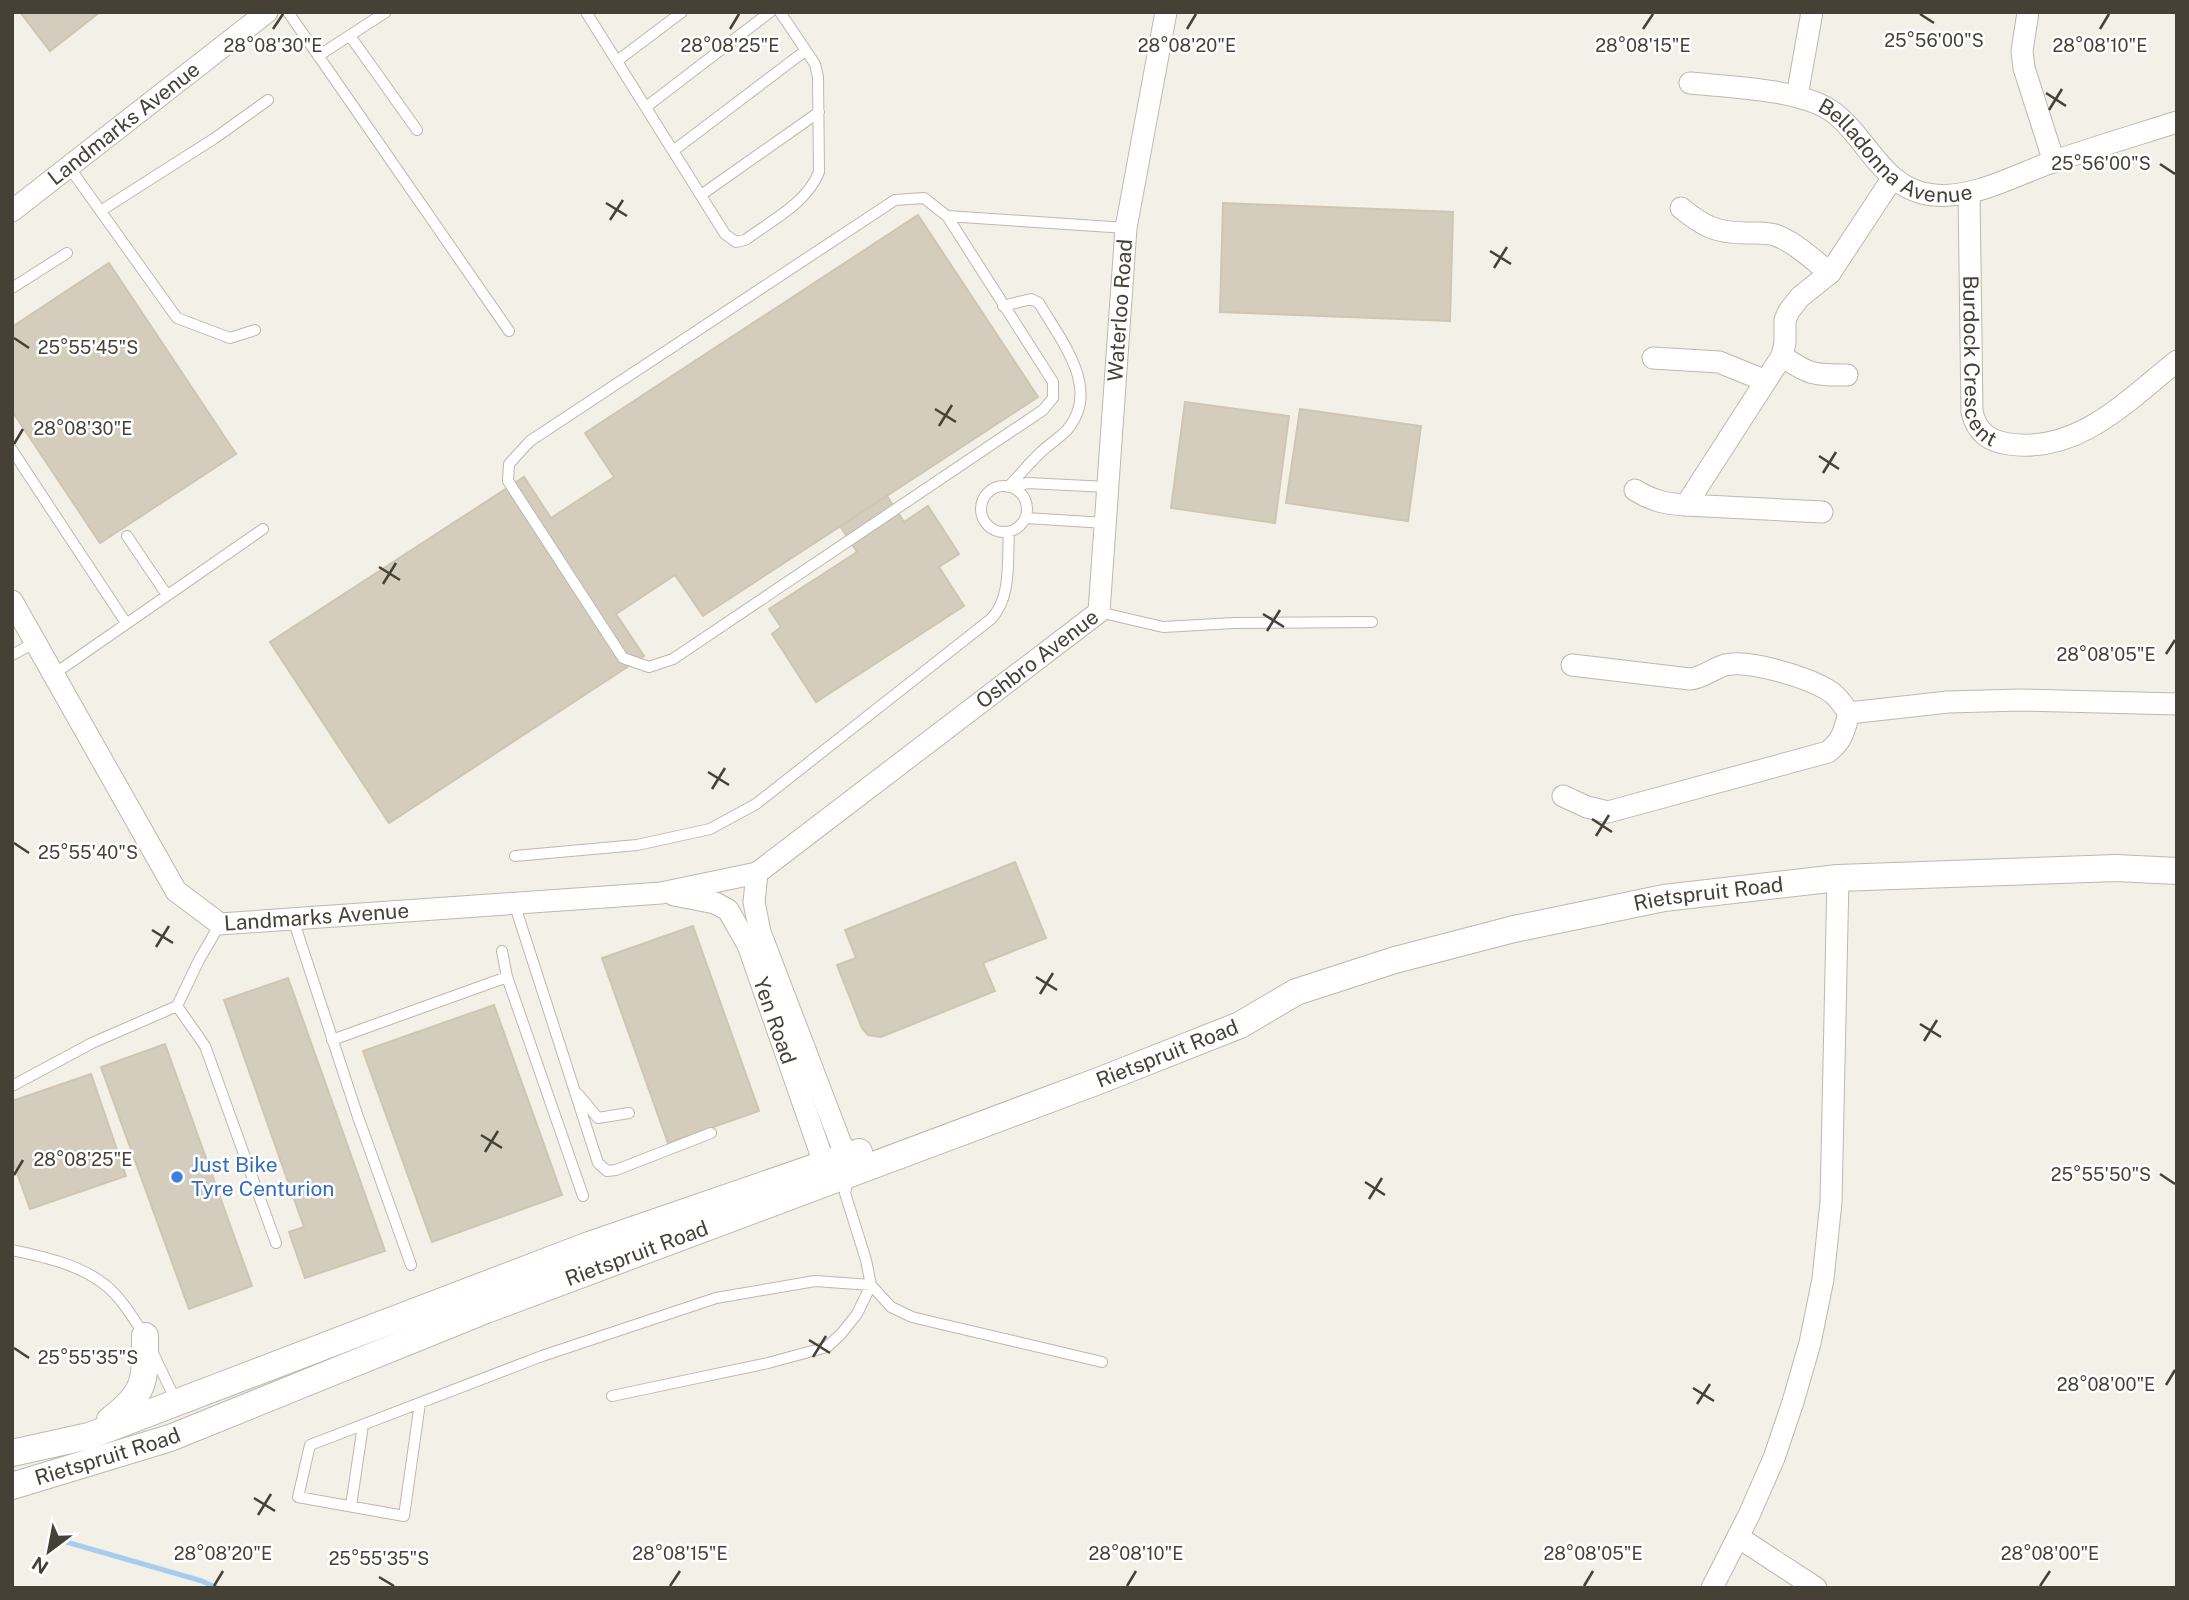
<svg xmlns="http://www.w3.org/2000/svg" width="2189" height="1600" viewBox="0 0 2189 1600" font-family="'Public Sans',sans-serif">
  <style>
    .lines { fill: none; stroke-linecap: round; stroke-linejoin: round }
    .stream { stroke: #a7cced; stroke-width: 5 }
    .building { fill: #d4cdbe; stroke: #cfc5b1; stroke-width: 2 }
    .service-casing { stroke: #beb8ab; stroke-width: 12 }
    .minor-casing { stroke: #beb8ab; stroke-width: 23 }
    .tertiary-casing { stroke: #beb8ab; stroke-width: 28 }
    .service { stroke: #fff; stroke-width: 10 }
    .minor { stroke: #fff; stroke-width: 21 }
    .tertiary { stroke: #fff; stroke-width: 26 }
    .ticks { fill: none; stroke: #464137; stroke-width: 2.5 }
    .shop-dot { fill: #3f7fe0; stroke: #fff; stroke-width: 2.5 }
    .labels { text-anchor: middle; stroke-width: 5; stroke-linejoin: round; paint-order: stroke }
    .street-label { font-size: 21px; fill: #464137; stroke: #fff }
    .shop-label { font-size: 21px; fill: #366cbe; stroke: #fff; text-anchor: start }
    .ticks-label { font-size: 18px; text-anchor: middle; fill: #464137; stroke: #fff; stroke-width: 5; stroke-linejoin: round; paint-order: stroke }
  </style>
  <rect width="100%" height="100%" fill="#f3f0e8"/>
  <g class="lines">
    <path class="stream" d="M63 1541 202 1581 217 1588"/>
  </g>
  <path class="building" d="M20 12H100L50 51Z
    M1223 203 1453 212 1450 321 1220 312Z
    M918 215 1038 397 703 616 675 575 616 614 644 656 389 823 270 642 524 477 551 518 614 477 585 433Z
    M109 263 236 454 100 543 12 411V327Z
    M1185 402 1289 416 1275 523 1171 508Z
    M1300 409 1421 426 1408 521 1286 503Z
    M887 496 904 522 928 506 959 554 939 567 964 606 816 702 772 634 781 627 769 609 857 552 840 526Z
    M1015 862 1046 938 983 963 995 991 881 1037 868 1035 862 1028 837 965 856 958 845 930Z
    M693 926 759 1111 668 1143 602 958Z
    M288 978 385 1251 305 1278 289 1232 304 1227 224 1000Z
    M494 1005 562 1195 432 1242 363 1051Z
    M165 1044 252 1286 189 1309 101 1067Z
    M91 1074 126 1176 30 1209 12 1159V1101Z"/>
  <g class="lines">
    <defs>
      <path id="service" d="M288 12 509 331
        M586 12 725 234 736 242 745 240C771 221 807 203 819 172L818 77 815 64 780 12
        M350 36 417 130
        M318 56 386 12
        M617 61 682 12
        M646 107 770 12
        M673 151 805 51
        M69 167 177 318 230 338 255 330
        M701 195 819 112
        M102 210 215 138 268 100
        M947 216 1053 382V398L1043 410 673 659 649 667 623 658 508 481 509 464 530 441 895 200 924 198 947 216 1126 228
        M12 288 67 253
        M1003 306 1031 299 1039 303C1061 341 1102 389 1067 430 1059 438 1050 444 1042 451 1030 462 1020 475 1008 487
        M12 450 126 623
        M981 509a23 23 0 1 1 46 0a23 23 0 1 1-46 0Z
        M1014 488 1027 483 1108 487
        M1026 518 1106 523
        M127 536 167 595
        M1099 612 1163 627 1234 623 1372 622
        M12 655 36 642
        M54 674 263 529
        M515 856 637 845 710 829 756 804 991 619C1012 597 1007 561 1009 532
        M514 903 598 1163 607 1171 616 1170 711 1133
        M293 919 357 1114 411 1265
        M220 924 199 960 177 1006 205 1046 276 1243
        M507 977 583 1196
        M332 1040 507 977 502 951
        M12 1086 92 1043 177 1006
        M578 1094 598 1118 629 1113
        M849 1176 845 1193 866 1260 871 1285 891 1307 912 1317 937 1323 1102 1362
        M12 1250C44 1257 78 1264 104 1284 121 1297 133 1318 145 1336
        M153 1353 176 1401
        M420 1403 404 1516 298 1497 310 1445 542 1356 716 1298 815 1281 871 1285 857 1314 841 1334 827 1347 768 1363 612 1396
        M351 1506 363 1425"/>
      <g id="minor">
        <path d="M2028 12 2022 51 2024 68 2054 162"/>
        <path id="s1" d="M1690 83C1729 87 1798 89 1830 110 1868 136 1881 190 1934 195 1975 199 2017 174 2055 161 2096 147 2136 135 2177 122"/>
        <path d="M1797 96 1812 12"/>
        <path id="s2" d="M1969 193 1972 412C1977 433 1989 441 2009 444 2078 454 2128 400 2177 361"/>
        <path d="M1681 208C1704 227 1717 233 1747 233 1756 233 1766 232 1775 235 1795 242 1813 260 1830 273"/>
        <path id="s3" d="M12 211 267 12"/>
        <path d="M1782 356C1809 375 1814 375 1847 375"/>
        <path d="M1653 358 1719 362 1766 381"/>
        <path d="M1635 490C1652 501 1667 504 1686 505"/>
        <path d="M1822 512 1686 505 1782 356 1785 343V320L1789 311 1800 297 1830 273 1892 179"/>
        <path id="s4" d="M12 601 176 891 220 924 661 893 757 873 1099 612 1126 228 1166 12"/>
        <path d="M1849 713 1948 702 2021 700 2177 704"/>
        <path d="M1563 796 1587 807 1608 812 1828 752C1843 740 1844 731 1849 713 1843 705 1838 697 1831 692 1810 678 1749 659 1725 665 1712 669 1703 678 1690 679L1572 665"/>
        <path d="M757 873 754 902 760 932 846 1157 849 1172"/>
        <path id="s5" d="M674 895 715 903 728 910 748 945 824 1163 827 1177"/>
        <path d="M1738 1537 1816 1588"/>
        <path d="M1712 1588 1749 1515 1774 1458 1793 1402 1810 1343 1823 1279 1831 1202 1838 878"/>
      </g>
      <g id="tertiary">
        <path d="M110 1420C147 1392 145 1380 145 1336"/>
        <path d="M12 1453 89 1436 589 1245 859 1152"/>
        <path id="s6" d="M12 1486 170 1438 486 1310 1101 1080 1240 1025 1296 992 1395 960 1514 929 1664 898 1838 878 2116 868 2177 871"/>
      </g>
    </defs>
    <use href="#service" class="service-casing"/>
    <use href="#minor" class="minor-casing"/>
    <use href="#tertiary" class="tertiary-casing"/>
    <use href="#service" class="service"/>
    <use href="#minor" class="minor"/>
    <use href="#tertiary" class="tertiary"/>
  </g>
  <path class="ticks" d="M1920 14 1934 23M273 29 283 14M730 29 739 14M1187 29 1196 14M1643 29 1653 14M2100 29 2109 14M2046 93 2066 106M2049 110 2062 89M2160 164 2175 174M606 203 627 216M610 220 623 200M1490 251 1511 264M1494 268 1507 247M14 338 29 348M935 409 956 422M939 426 952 405M14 444 23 429M1819 456 1839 469M1823 473 1836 452M379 567 400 580M383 584 396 563M1263 614 1284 627M1267 631 1280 610M2166 654 2175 640M708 772 729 785M712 789 725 768M1592 819 1612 832M1596 836 1609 815M14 843 29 853M152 930 173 943M156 947 169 926M1036 977 1057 990M1040 994 1053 973M1920 1024 1941 1037M1924 1041 1937 1020M481 1135 502 1148M485 1152 498 1131M2160 1174 2175 1184M14 1175 23 1160M1365 1182 1385 1195M1369 1199 1382 1178M809 1340 830 1353M14 1348 29 1358M813 1357 826 1336M2166 1385 2175 1370M1693 1388 1714 1401M1697 1404 1710 1384M254 1498 275 1511M258 1515 271 1494M379 1577 394 1586M214 1586 223 1571M670 1586 680 1571M1127 1586 1136 1571M1584 1586 1593 1571M2040 1586 2050 1571"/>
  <circle class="shop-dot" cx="177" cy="1177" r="7"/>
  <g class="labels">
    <g class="street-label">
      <text dy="7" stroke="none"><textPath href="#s3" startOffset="142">Landmarks Avenue</textPath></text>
      <text dy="7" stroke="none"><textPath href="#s1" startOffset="226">Belladonna Avenue</textPath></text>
      <text dy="7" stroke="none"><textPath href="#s4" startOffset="1661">Waterloo Road</textPath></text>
      <text dy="7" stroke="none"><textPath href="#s2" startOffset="170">Burdock Crescent</textPath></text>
      <text dy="7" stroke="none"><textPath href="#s4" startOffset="1281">Oshbro Avenue</textPath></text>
      <text dy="7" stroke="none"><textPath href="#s6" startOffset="1802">Rietspruit Road</textPath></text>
      <text dy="7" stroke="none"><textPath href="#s4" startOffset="485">Landmarks Avenue</textPath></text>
      <text dy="7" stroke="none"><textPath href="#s5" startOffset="177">Yen Road</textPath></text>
      <text dy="7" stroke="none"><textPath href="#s6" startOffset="1234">Rietspruit Road</textPath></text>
      <text dy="7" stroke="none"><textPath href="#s6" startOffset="667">Rietspruit Road</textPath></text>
      <text dy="7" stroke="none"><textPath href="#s6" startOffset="100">Rietspruit Road</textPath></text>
    </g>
    <g class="shop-label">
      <text x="191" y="1172">Just Bike<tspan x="191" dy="24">Tyre Centurion</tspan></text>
    </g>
  </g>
  <g class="ticks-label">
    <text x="1934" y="47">25°56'00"S</text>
    <text x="273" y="52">28°08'30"E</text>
    <text x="730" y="52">28°08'25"E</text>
    <text x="1187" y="52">28°08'20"E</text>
    <text x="1643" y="52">28°08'15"E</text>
    <text x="2100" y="52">28°08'10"E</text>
    <text x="2101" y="170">25°56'00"S</text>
    <text x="88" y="354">25°55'45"S</text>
    <text x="83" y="435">28°08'30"E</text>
    <text x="2106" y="661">28°08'05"E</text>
    <text x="88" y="859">25°55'40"S</text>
    <text x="83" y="1166">28°08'25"E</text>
    <text x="2101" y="1181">25°55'50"S</text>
    <text x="88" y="1364">25°55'35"S</text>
    <text x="2106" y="1391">28°08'00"E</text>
    <text x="223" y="1560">28°08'20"E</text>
    <text x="680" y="1560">28°08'15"E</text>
    <text x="1136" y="1560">28°08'10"E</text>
    <text x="1593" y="1560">28°08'05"E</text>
    <text x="2050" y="1560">28°08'00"E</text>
    <text x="379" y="1565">25°55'35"S</text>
  </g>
  <rect width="2189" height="1600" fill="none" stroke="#464137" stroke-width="28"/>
  <g transform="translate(49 1551) rotate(212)" stroke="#ffffff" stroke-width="5" paint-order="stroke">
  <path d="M0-5L12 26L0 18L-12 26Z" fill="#464137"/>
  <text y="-10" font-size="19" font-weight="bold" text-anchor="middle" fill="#464137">N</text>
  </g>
</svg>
